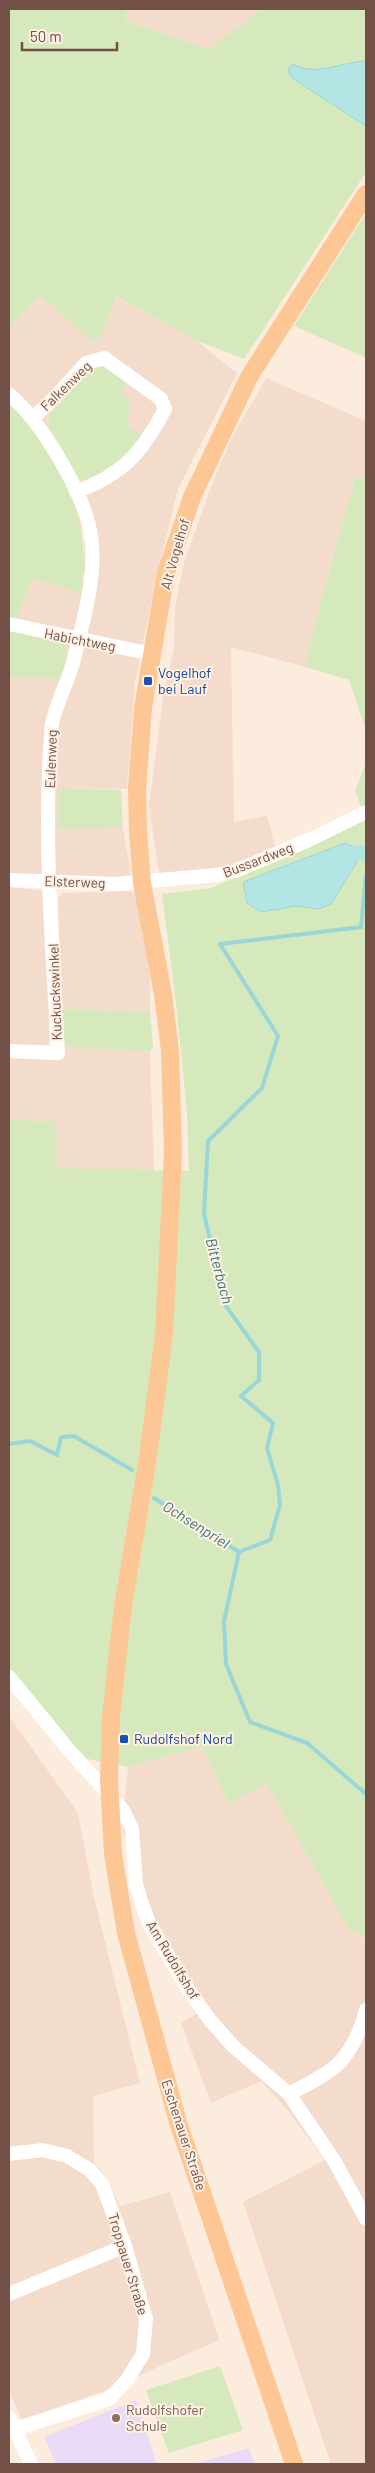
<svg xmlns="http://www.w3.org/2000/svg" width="375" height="2473" viewBox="0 0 375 2473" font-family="Barlow,sans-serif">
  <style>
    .residential { fill: #f4dccd; fill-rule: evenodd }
    .education { fill: #e9dbf8 }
    .green { fill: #d6e9bd }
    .water { fill: #b3e5e5; stroke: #99d6d7 }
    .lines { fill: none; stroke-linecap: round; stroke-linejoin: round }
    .stream { stroke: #99d6d7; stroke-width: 4 }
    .canal { stroke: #b3e5e5; stroke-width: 14 }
    .minor { stroke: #fff; stroke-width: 14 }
    .major { stroke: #fcc795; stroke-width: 18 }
    .transit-dot { fill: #1a4fb4; stroke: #fff1e4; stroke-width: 2 }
    .education-dot { fill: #8d6e63; stroke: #fff1e4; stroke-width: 2 }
    .labels { text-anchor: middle; stroke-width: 4; stroke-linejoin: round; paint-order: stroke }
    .street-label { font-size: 14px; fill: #725046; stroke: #fff1e4 }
    .transit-label { font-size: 14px; fill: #164399; stroke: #fff1e4; text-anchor: start }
    .education-label { font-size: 14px; fill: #785e54; stroke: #fff1e4; text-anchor: start }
    .water-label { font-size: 15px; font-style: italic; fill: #3b7778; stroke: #fff1e4 }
  </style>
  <rect width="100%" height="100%" fill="#fcecde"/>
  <path class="residential" d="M125 9H262L209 49 125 20Z
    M40 296H114L197 341 237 373 178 489 156 579 135 683 127 789 60 788 58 828H123L132 879 9 880V677L60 679 9 629V617L16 619 32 578 81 593 84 578V538L66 485 27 423 9 404V327ZM87 371 130 399 128 426 61 449 48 424 50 415Z
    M266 378 366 421V478L355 477 314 627 305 667 231 647 234 822 267 815 276 850 219 870 162 876 158 868 149 805 164 691 174 648 175 607 184 563 207 497 231 439Z
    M9 887 48 891 49 1043 45 1047 9 1046Z
    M131 891 137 895 150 975V1012L62 1009 58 898 63 893Z
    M62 1046 150 1052 154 1171 55 1168V1121L9 1120V1057Z
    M9 1716 78 1813 94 1897 140 2083 93 2096 94 2162 105 2175 120 2206 170 2192 219 2340 104 2391 22 2420 9 2391Z
    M202 1746 228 1803 267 1784 348 1928 366 1937V2464H331L243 2202 325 2160 289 2112 261 2081 211 2103 181 2023 196 2014 140 1913 122 1824 128 1767Z"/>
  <path class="education" d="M136 2400 157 2464H56L44 2437Z
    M249 2448 254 2464H194Z"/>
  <path class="green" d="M9 9H125V20L209 49 262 9H366V61C340 62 318 77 292 64V78L366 126V172L244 359 197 341 115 296 102 335 95 343 40 296 9 327Z
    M366 213V358L294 326Z
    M107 365 128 382 121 392 130 398 128 426 142 437C130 451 96 491 75 477L48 424 50 415 87 371Z
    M9 404C22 417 37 431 47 447 74 489 91 544 81 593L32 578 16 619 9 617Z
    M355 477 366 478V730L349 680 305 667 314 627Z
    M9 629 63 641 68 652 60 679 9 677Z
    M366 763V808L362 809 355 791Z
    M59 788 121 790 123 828 57 829Z
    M366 819V1937L348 1928 267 1784 228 1803 202 1746 128 1767 83 1758 9 1668V1120L55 1121V1168L189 1171 187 1113 176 1003 162 894 211 888Z
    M62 1009 150 1012 153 1047 150 1052 62 1046Z
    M220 2366 243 2430 169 2453 146 2390Z"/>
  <path class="water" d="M366 61V126L292 78 288 70 292 64C318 77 340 62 366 61Z
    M345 843 352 846 357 862 331 904 319 909 296 906 261 912 247 903 243 882Z"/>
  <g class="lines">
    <path class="stream" d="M9 1444 30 1441 57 1455 61 1437 74 1436 132 1470
      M154 1498 239 1552
      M239 1552 270 1540 280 1505 278 1485 267 1448 273 1423 241 1396 259 1380V1352L226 1306 204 1214 208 1141 262 1088 278 1036 220 944 361 927 366 876
      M239 1552 224 1621 226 1664 250 1722 307 1743 366 1794"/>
    <path class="canal" d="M355 852 366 854"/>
    <path class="minor" d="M9 394C41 421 85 494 91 536 97 576 83 621 74 659 69 681 56 702 52 724 51 732 51 742 50 750 44 851 53 953 58 1053L9 1051
      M33 418 57 395 86 363 104 358 161 399 165 409C142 453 123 474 76 492
      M9 624 152 654
      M9 880 115 884 216 875 235 871 307 841 366 812
      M9 1677 69 1750 123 1810 132 1829 136 1884 142 1904 149 1923 188 1989 209 2019 234 2047 289 2094 335 2162 366 2219
      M289 2094C305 2085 324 2077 337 2065 351 2052 362 2028 366 2010
      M9 2154 43 2150 67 2156 90 2170 102 2184 125 2246 146 2319 143 2354 127 2380 109 2399 9 2431
      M9 2294 125 2246
      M9 2417 31 2464"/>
    <path class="major" d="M294 2464 178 2122 126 1933 113 1854 109 1780 111 1717 123 1606 148 1457 164 1334 173 1153 170 1051 163 994 142 883 138 832 137 789 143 708 166 573 192 497 249 377 366 194"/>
  </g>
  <g class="transit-dot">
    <rect x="143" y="676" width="10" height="10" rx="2.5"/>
    <rect x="119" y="1734" width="10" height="10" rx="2.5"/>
  </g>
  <circle class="education-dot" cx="116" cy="2418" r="5"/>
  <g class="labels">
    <g class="street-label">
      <text transform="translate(66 386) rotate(-44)" y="5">Falkenweg</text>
      <text transform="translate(175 554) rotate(-74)" y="5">Alt Vogelhof</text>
      <text transform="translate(80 640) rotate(11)" y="5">Habichtweg</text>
      <text transform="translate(51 759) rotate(-88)" y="5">Eulenweg</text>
      <text transform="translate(258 860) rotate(-21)" y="5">Bussardweg</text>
      <text transform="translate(75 882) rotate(2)" y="5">Elsterweg</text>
      <text transform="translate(55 992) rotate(-92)" y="5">Kuckuckswinkel</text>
      <text transform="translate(173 1960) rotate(59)" y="5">Am Rudolfshof</text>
      <text transform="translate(184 2135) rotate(72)" y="5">Eschenauer Straße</text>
      <text transform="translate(128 2264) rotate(73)" y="5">Troppauer Straße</text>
    </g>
    <g class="transit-label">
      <text x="158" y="678">Vogelhof<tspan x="158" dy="16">bei Lauf</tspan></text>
      <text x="134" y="1744">Rudolfshof Nord</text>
    </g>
    <g class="education-label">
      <text x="126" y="2415">Rudolfshofer<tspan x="126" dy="16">Schule</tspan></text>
    </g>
    <g class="water-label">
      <text transform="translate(219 1271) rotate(75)" y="5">Bitterbach</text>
      <text transform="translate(196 1525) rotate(32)" y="5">Ochsenpriel</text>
    </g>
  </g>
  <rect width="375" height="2473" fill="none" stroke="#725046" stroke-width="20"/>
  <path d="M22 42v8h95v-8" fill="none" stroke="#725046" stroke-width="2.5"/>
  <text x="30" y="42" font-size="15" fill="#725046" stroke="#fff1e4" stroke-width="4" paint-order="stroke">50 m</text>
</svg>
